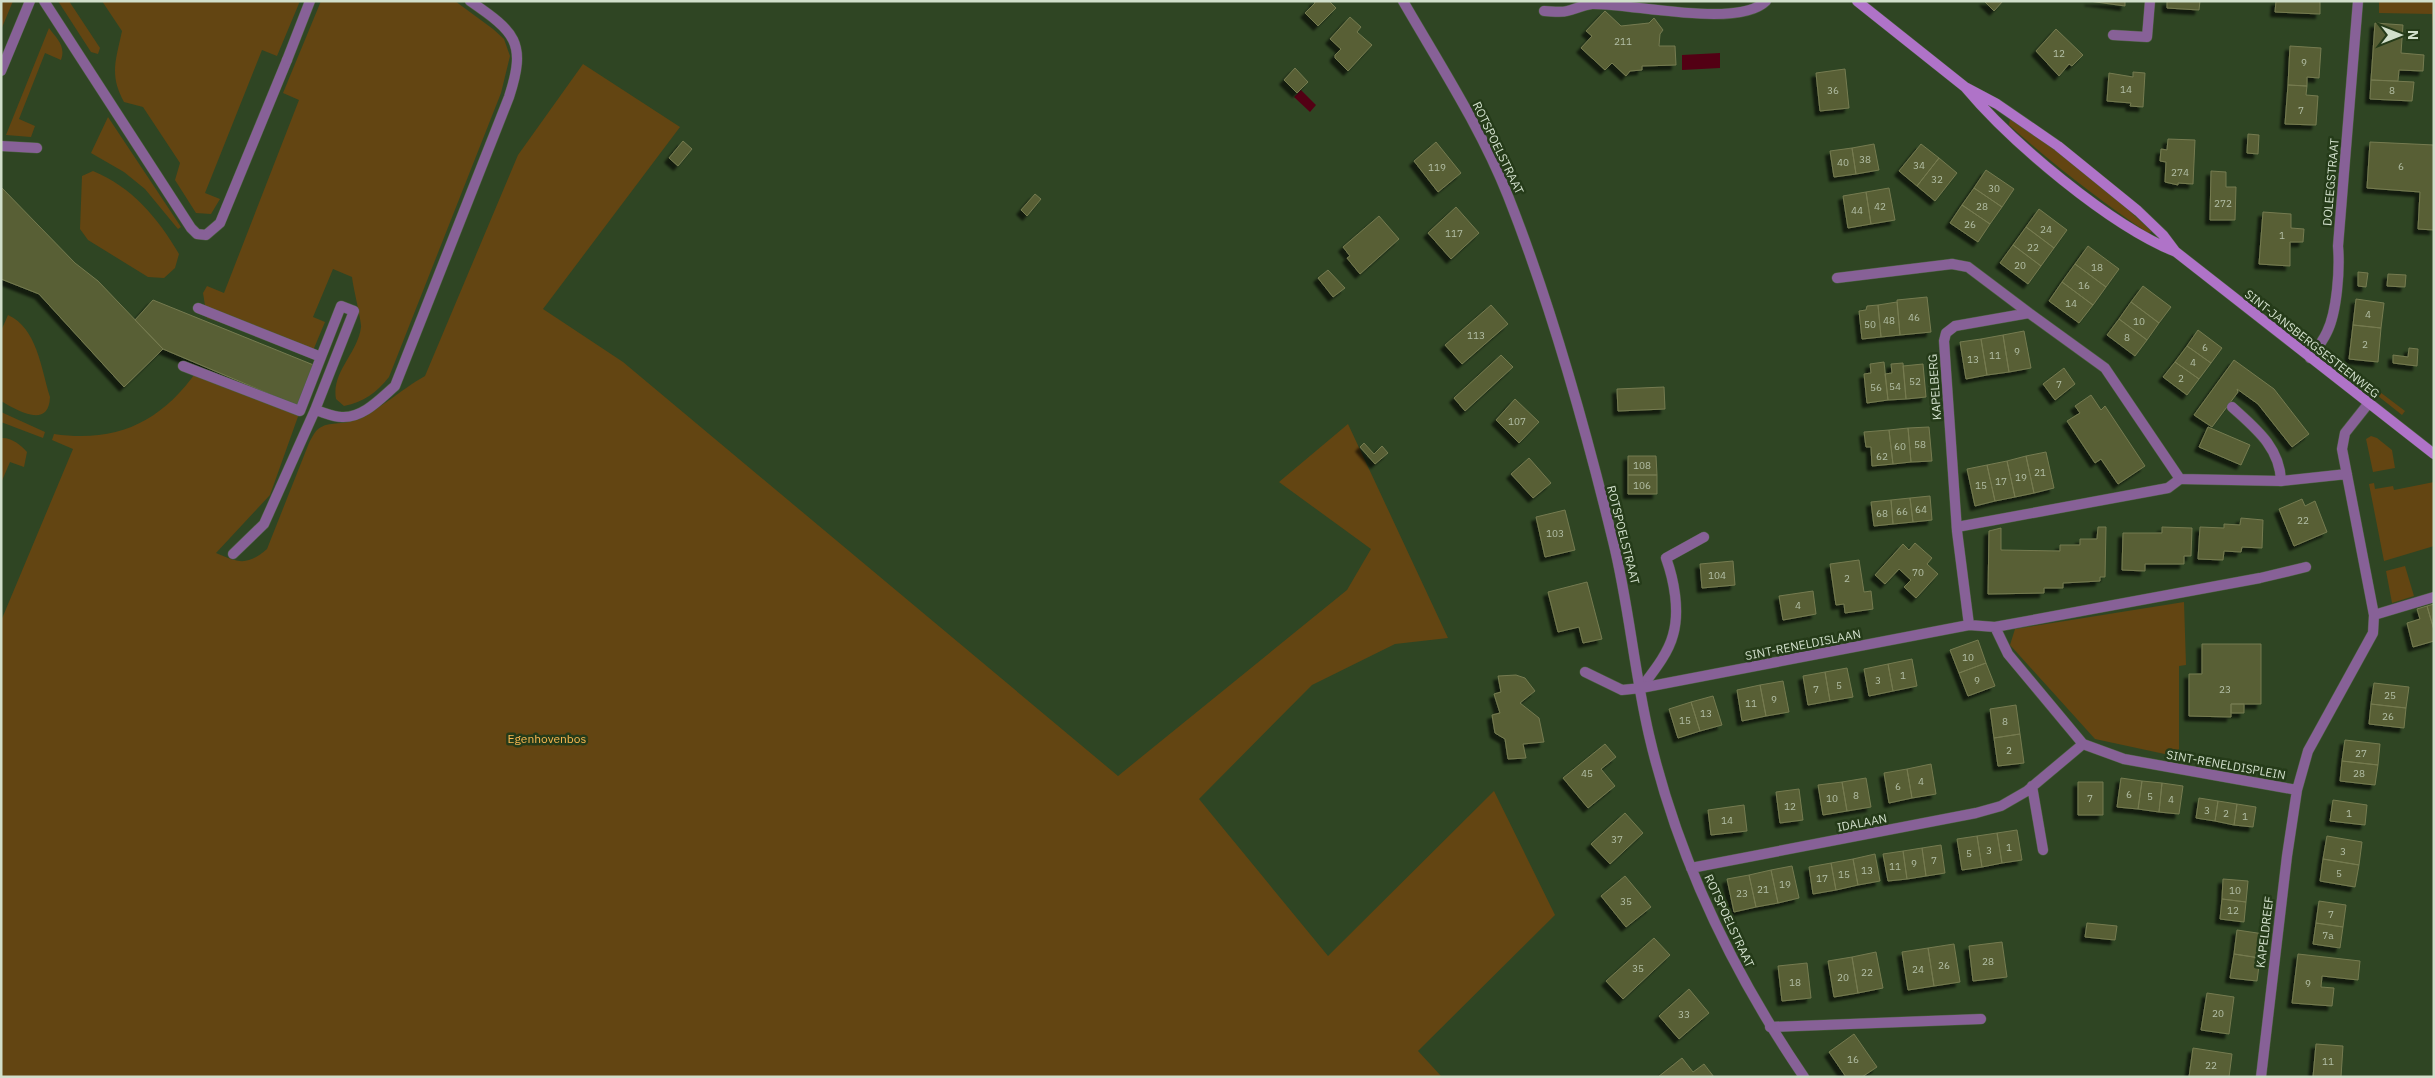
<svg xmlns="http://www.w3.org/2000/svg" width="2435" height="1078" viewBox="0 0 2435 1078" font-family="'IBM Plex Sans',sans-serif">
  <style>
    .green { fill: #634512 }
    .water { fill: #530014 }
    .building { fill: #595f35; stroke: #757b50; filter: url(#shadow) }
    .lines { fill: none; stroke-linecap: round; stroke-linejoin: round }
    .service-casing { stroke: #4c6141; stroke-width: 11 }
    .minor-casing { stroke: #4c6141; stroke-width: 11 }
    .tertiary-casing { stroke: #4c6141; stroke-width: 11 }
    .secondary-casing { stroke: #4c6141; stroke-width: 11 }
    .service { stroke: #876197; stroke-width: 10 }
    .minor { stroke: #876197; stroke-width: 10 }
    .tertiary { stroke: #876197; stroke-width: 10 }
    .secondary { stroke: #af73c8; stroke-width: 10 }
    .labels { text-anchor: middle; stroke-width: 5; stroke-linejoin: round; paint-order: stroke }
    .number-label { font-size: 10px; fill: #b3bfa6 }
    .street-label { font-size: 12px; fill: #d1dfcb; stroke: #253b19 }
    .park-label { font-size: 12px; fill: #fab852; stroke: #253b19 }
  </style>
  <defs>
    <filter id="shadow"><feDropShadow dx="-4.5" dy="4.5" stdDeviation="1" flood-color="#0009"/></filter>
  </defs>
  <rect width="100%" height="100%" fill="#2f4523"/>
  <path class="green" d="M1 1H13L1 30Z
    M58 1H69L100 48 98 54 91 52Z
    M102 1H300L277 56 262 50 205 193 220 199 211 214 196 213 175 180 180 163 143 107 124 102C109 75 116 60 122 31Z
    M321 1H455L493 29 504 39 510 56 501 93 389 377C376 393 364 402 344 406L336 399C331 372 358 353 361 327 362 323 353 287 352 277L333 269 313 317 325 322 312 353 207 318 203 293 207 286 224 293 299 100 283 93Z
    M2379 1H2434V48L2432 14 2379 13Z
    M49 28C57 39 66 46 61 60L45 53 19 119 35 126 31 137 6 135Z
    M583 64 680 127 543 309 623 362 1118 776 1347 590 1371 549 1279 482 1348 424 1448 638 1395 644 1312 685 1199 799 1328 956 1494 791 1555 915 1418 1051 1442 1077H1V621L73 449 52 440 54 434C117 443 161 422 197 371L300 411 270 495 216 553C239 563 247 566 267 549L309 443C311 439 314 433 317 430 327 421 340 425 351 421 378 412 400 390 425 376L518 155Z
    M108 117 181 227 178 229 145 189 124 172 91 153Z
    M2010 119 2057 151 2104 187 2152 232 2148 233C2099 200 2053 164 2009 125Z
    M93 171C132 187 158 218 179 254L175 268 164 278 148 277 88 240 80 229 82 176Z
    M8 315C37 328 41 368 50 397 49 429 18 411 1 401V331Z
    M2376 389 2405 411 2402 415 2373 392Z
    M1 412 45 432 43 438 1 422Z
    M2371 436 2377 438 2392 450 2395 468 2373 472 2366 439Z
    M1 438C11 437 21 445 27 452L24 467 10 462 1 483Z
    M2434 482V546L2384 561 2369 484 2374 483 2375 489 2393 486 2394 490Z
    M2405 566 2414 596 2392 603 2386 571Z
    M2184 602 2186 665 2179 666V749L2174 756 2095 739 2010 645 2015 629Z"/>
  <path class="water" d="M1720 53V68L1682 70V55Z
    M1301 90 1316 105 1310 112 1294 97Z"/>
  <path class="building" d="M1314 1H1329L1336 8 1318 26 1305 13 1315 3Z
    M1984 1H2003L1994 11Z
    M2089 1H2125V6Z
    M2167 1H2200L2199 10 2167 8Z
    M2276 1H2320V14L2275 12Z
    M1605 11 1621 26 1649 23 1654 18 1663 30 1660 34 1659 46H1675L1676 65 1642 66V70L1630 71 1626 76 1612 63 1605 70 1581 48 1592 36 1586 31Z
    M1350 17 1361 27 1357 32 1372 45 1348 71 1335 58V55L1341 49 1330 39Z
    M2375 23 2403 25 2401 53 2424 55 2423 71 2399 70 2398 81 2371 80Z
    M2056 29 2083 55 2072 66 2069 64 2059 76 2036 51Z
    M2290 46 2321 48 2319 78 2307 77V86L2288 85Z
    M1295 68 1308 82 1297 93 1284 80Z
    M1845 69 1849 108 1820 111 1816 73Z
    M2133 72 2145 73 2143 107 2130 106 2131 103 2107 101 2109 73 2133 77Z
    M2371 80 2414 82 2412 101 2370 99Z
    M2288 85 2307 86 2306 95 2318 96 2316 125 2285 124Z
    M2248 134 2259 135 2258 154 2247 153Z
    M2168 139 2195 140 2193 184 2178 183V185L2165 182 2166 162 2160 161 2161 149 2167 150Z
    M683 141 692 149 678 166 669 158Z
    M1436 142 1461 173 1438 192 1414 161Z
    M2370 142 2434 145V230L2418 229 2420 192 2367 188Z
    M1874 144 1879 170 1856 174 1852 148Z
    M1921 144 1939 158 1917 186 1899 171Z
    M1852 148 1856 174 1834 177 1830 151Z
    M1939 158 1957 173 1935 201 1917 186Z
    M1986 170 2014 189 2002 207 1974 188Z
    M2211 171 2226 172V187H2236L2235 220H2210Z
    M1 187 75 263 98 281 163 349 124 387 39 294 1 279Z
    M1889 188 1895 220 1871 224 1866 192Z
    M1974 188 2002 207 1990 224 1962 205Z
    M1866 192 1871 224 1848 228 1843 196Z
    M1035 194 1041 199 1027 216 1021 210Z
    M1962 205 1990 224 1978 242 1950 223Z
    M1456 207 1479 233 1451 259 1428 233Z
    M2039 209 2067 230 2054 248 2026 227Z
    M2263 212 2291 214V228L2304 229 2303 242H2290V266L2259 264Z
    M1379 216 1399 239 1360 274 1347 258 1350 256 1343 247Z
    M2026 227 2054 248 2041 266 2013 245Z
    M2013 245 2041 266 2028 284 2000 263Z
    M2088 246 2119 269 2106 287 2075 264Z
    M2075 264 2106 287 2093 305 2062 282Z
    M1328 270 1345 288 1333 297 1318 278Z
    M2358 272 2368 273 2366 287 2358 286Z
    M2388 274 2406 275 2405 287 2387 286Z
    M2062 282 2093 305 2079 323 2049 301Z
    M2143 286 2171 307 2159 323 2131 302Z
    M1927 297 1931 332 1900 335 1897 300Z
    M2356 299 2384 303 2381 328 2353 325Z
    M153 300 316 366 300 407 163 349 135 320Z
    M1897 302 1900 335 1881 337 1878 305Z
    M2131 302 2159 323 2147 340 2119 319Z
    M1491 305 1508 324 1462 364 1445 345Z
    M1878 305 1881 337 1862 339 1859 311 1866 310 1867 306Z
    M2119 319 2147 340 2135 356 2107 335Z
    M2353 325 2381 328 2378 362 2349 359Z
    M2198 330 2222 348 2211 363 2187 346Z
    M2024 331 2031 368 2009 372 2003 335Z
    M2003 335 2009 372 1987 375 1981 339Z
    M1981 339 1987 375 1966 379 1960 342Z
    M2187 346 2211 363 2199 379 2175 362Z
    M2409 348 2418 349 2417 366 2393 363V355L2408 357Z
    M1501 355 1513 367 1465 411 1454 398Z
    M2234 360 2274 389 2309 434 2292 447 2258 404 2237 389 2238 392 2212 427 2194 415Z
    M1884 362 1888 400 1867 403 1864 374 1871 373 1870 364Z
    M2175 362 2199 379 2187 395 2163 377Z
    M1903 363 1906 399 1888 400 1885 374 1892 373 1891 364Z
    M1923 364 1926 397 1906 399 1903 366Z
    M2064 368 2075 384 2055 400 2043 384Z
    M1664 387 1665 409 1618 411 1617 389Z
    M2091 395 2101 410 2105 406 2145 466 2118 484 2101 459 2095 463 2067 421 2080 413 2075 406Z
    M1515 399 1539 422 1519 443 1496 420Z
    M1929 427 1932 461 1911 462 1908 428Z
    M2208 427 2250 445 2241 465 2199 447Z
    M1908 428 1911 462 1893 464 1889 430Z
    M1889 430 1893 464 1872 466 1871 447H1866L1864 432Z
    M1364 443 1374 454 1382 446 1388 453 1375 464 1360 447Z
    M2046 452 2054 488 2034 493 2026 456Z
    M1628 456H1656L1657 475H1628Z
    M2026 456 2034 493 2015 497 2007 461Z
    M1529 458 1551 483 1533 498 1511 474Z
    M2007 461 2015 497 1995 501 1987 465Z
    M1987 465 1995 501 1975 506 1967 469Z
    M1628 475H1657V494H1628Z
    M1930 496 1932 520 1913 522 1910 498Z
    M1910 498 1913 522 1893 524 1891 500Z
    M2302 499 2305 506 2315 501 2327 532 2294 546 2279 509Z
    M1891 500 1893 524 1874 526 1871 502Z
    M1565 510 1575 550 1545 557 1536 517Z
    M2241 518 2263 520 2262 548 2242 547 2241 552 2224 551 2223 560 2198 559 2200 527 2224 528V524L2240 525Z
    M2098 527H2106L2105 577H2100V581L2063 583V588H2044V593L1988 594 1989 531 2001 528V550L2060 551V545H2080V539H2097Z
    M2162 527 2192 528 2191 556H2184V564H2145V571L2122 570 2123 533H2162Z
    M1915 543 1932 558 1927 564 1938 574 1916 598 1904 587 1911 580 1899 569 1885 584 1875 575 1903 544 1909 550Z
    M1859 560 1864 592 1871 591 1873 609 1845 613 1844 604 1836 605 1830 564Z
    M1733 561 1735 585 1702 588 1700 564Z
    M1587 582 1602 639 1583 643 1579 627 1558 632 1548 592Z
    M1813 591 1816 614 1783 620 1779 596Z
    M2434 604V630L2427 606Z
    M2427 606 2434 630V641L2413 647 2407 623 2420 619 2417 609Z
    M1978 640 1986 663 1959 673 1950 650Z
    M2202 644H2261V704H2231V717L2189 716V674H2202Z
    M1912 659 1917 686 1893 691 1888 664Z
    M1986 663 1995 686 1968 696 1959 673Z
    M1888 664 1893 691 1869 696 1864 669Z
    M1847 668 1853 697 1830 701 1825 672Z
    M1825 672 1830 701 1808 705 1803 676Z
    M1516 675 1525 678 1535 691 1520 703 1539 718 1544 742 1523 744 1526 758 1508 759 1505 739 1495 733 1492 715 1500 713 1494 694 1501 692 1498 676Z
    M1783 681 1789 712 1766 716 1760 685Z
    M2374 683 2409 687 2406 708 2371 704Z
    M1760 685 1766 716 1742 721 1737 690Z
    M1713 696 1722 725 1700 731 1691 702Z
    M1691 702 1700 731 1678 738 1669 709Z
    M2231 704H2244V713H2231Z
    M2371 704 2406 708 2404 728 2369 724Z
    M2016 705 2020 734 1994 738 1990 709Z
    M2020 734 2024 763 1998 766 1994 738Z
    M2345 740 2380 744 2378 765 2342 761Z
    M1605 744 1616 757 1601 769 1615 786 1588 808 1563 778Z
    M2342 761 2378 765 2375 785 2340 781Z
    M1931 764 1936 794 1912 798 1907 769Z
    M1907 769 1912 798 1889 803 1884 773Z
    M1866 778 1871 807 1847 811 1842 782Z
    M2121 778 2142 781 2138 809 2117 807Z
    M2142 781 2162 783 2159 812 2138 809Z
    M1842 782 1847 811 1823 815 1818 785Z
    M2078 782H2103V815H2078Z
    M2162 783 2183 786 2179 814 2159 812Z
    M1799 789 1803 820 1780 823 1776 792Z
    M2199 798 2218 801 2215 821 2196 818Z
    M2333 800 2367 805 2365 825 2330 821Z
    M2218 801 2237 804 2234 825 2215 821Z
    M2237 804 2256 807 2253 827 2234 825Z
    M1744 805 1747 831 1711 835 1708 810Z
    M1625 813 1643 833 1610 864 1591 844Z
    M2017 830 2022 860 2002 863 1997 833Z
    M1997 833 2002 863 1982 867 1977 836Z
    M1977 836 1982 867 1962 870 1957 839Z
    M2327 836 2362 842 2359 865 2323 859Z
    M1941 845 1945 873 1926 876 1922 848Z
    M1922 848 1926 876 1907 879 1903 851Z
    M1903 851 1907 879 1888 881 1883 854Z
    M1875 854 1880 881 1858 885 1853 859Z
    M1853 859 1858 885 1836 890 1831 863Z
    M2323 859 2359 865 2355 887 2320 881Z
    M1831 863 1836 890 1813 894 1809 867Z
    M1792 866 1799 898 1778 903 1771 870Z
    M1771 870 1778 903 1756 907 1749 875Z
    M1749 875 1756 907 1734 912 1727 879Z
    M1625 876 1651 907 1626 927 1601 896Z
    M2223 879 2248 881 2246 902 2222 899Z
    M2222 899 2246 902 2244 922 2220 919Z
    M2319 901 2346 905 2343 927 2316 923Z
    M2087 923 2117 926 2115 940 2085 937Z
    M2316 923 2343 927 2340 948 2313 944Z
    M2237 930 2264 934 2260 958 2234 954Z
    M1654 938 1670 955 1623 999 1606 981Z
    M2002 942 2007 977 1973 981 1969 946Z
    M1954 944 1960 982 1934 986 1928 948Z
    M1928 948 1934 986 1908 990 1902 952Z
    M1876 952 1883 988 1858 993 1852 957Z
    M2234 954 2260 958 2257 981 2230 978Z
    M2298 954 2360 961 2358 980 2322 976 2321 987 2334 988 2332 1006 2292 1003Z
    M1852 957 1858 993 1834 997 1828 961Z
    M1807 963 1811 998 1782 1001 1778 966Z
    M1689 989 1709 1013 1679 1039 1659 1016Z
    M2207 993 2234 997 2229 1034 2201 1030Z
    M1854 1034 1877 1067 1862 1077H1846L1829 1052Z
    M2316 1044 2343 1046 2341 1077H2313Z
    M2193 1048 2232 1054 2229 1077H2189Z
    M1682 1058 1693 1072 1704 1064 1714 1077H1658Z"/>
  <g class="lines">
    <defs>
      <path id="service" d="M44 1 191 228 197 234 206 235 220 223 287 60
        M1544 11C1551 11 1560 13 1567 11 1575 9 1583 5 1592 4 1631 3 1738 29 1766 1
        M1 71 30 1
        M1 146 37 148
        M1837 278 1952 264
        M198 308 321 357 341 306 354 311 315 410 264 524 233 554
        M183 366 300 411 321 357
        M2232 407C2255 428 2280 447 2281 481
        M315 410C323 412 333 417 342 417 363 418 380 399 395 386L509 97C527 42 515 32 470 1
        M1957 527 2168 488 2180 479
        M1641 688C1653 672 1668 654 1673 635 1680 611 1674 580 1666 558L1704 537
        M1770 1027 1981 1019"/>
      <path id="minor" d="M1403 1C1440 65 1481 128 1508 196 1551 305 1585 426 1613 541 1629 605 1634 671 1649 735 1678 859 1733 973 1804 1077
        M2113 35 2147 37 2150 1
        M287 60 310 1
        M1952 264 1968 267 2029 313 1955 326 1946 333 1944 341 1957 531 1969 625
        M2029 313 2105 368 2180 479 2281 481 2347 474
        M2374 615 2434 597
        M1995 627 2008 654 2083 744 2124 759 2297 790
        M1585 672 1622 690 1641 688 1969 625 1995 627 2260 578 2306 567
        M2032 786 2043 850
        M1691 868 1976 813 2001 806 2027 791 2083 744
        M2261 1077 2287 856 2297 790 2308 751 2373 633 2374 615 2342 449 2345 433 2368 404"/>
      <path id="tertiary" d="M2310 358C2316 350 2323 341 2327 332 2337 312 2340 269 2338 246L2358 1"/>
      <path id="secondary" d="M1857 1 1965 87 1997 104 2058 146 2138 211 2163 235 2175 251
        M1965 87C2011 142 2109 225 2176 252L2434 454"/>
    </defs>
    <use href="#service" class="service-casing"/>
    <use href="#minor" class="minor-casing"/>
    <use href="#tertiary" class="tertiary-casing"/>
    <use href="#secondary" class="secondary-casing"/>
    <use href="#service" class="service"/>
    <use href="#minor" class="minor"/>
    <use href="#tertiary" class="tertiary"/>
    <use href="#secondary" class="secondary"/>
  </g>
  <g class="labels">
    <g class="number-label">
      <text x="1623" y="45">211</text>
      <text x="2059" y="57">12</text>
      <text x="2304" y="66">9</text>
      <text x="2126" y="93">14</text>
      <text x="1833" y="94">36</text>
      <text x="2392" y="94">8</text>
      <text x="2301" y="114">7</text>
      <text x="1865" y="163">38</text>
      <text x="1843" y="166">40</text>
      <text x="1919" y="169">34</text>
      <text x="2401" y="170">6</text>
      <text x="1437" y="171">119</text>
      <text x="2180" y="176">274</text>
      <text x="1937" y="183">32</text>
      <text x="1994" y="192">30</text>
      <text x="2223" y="207">272</text>
      <text x="1880" y="210">42</text>
      <text x="1982" y="210">28</text>
      <text x="1857" y="214">44</text>
      <text x="1970" y="228">26</text>
      <text x="2046" y="233">24</text>
      <text x="1454" y="237">117</text>
      <text x="2282" y="239">1</text>
      <text x="2033" y="251">22</text>
      <text x="2020" y="269">20</text>
      <text x="2097" y="271">18</text>
      <text x="2084" y="289">16</text>
      <text x="2071" y="307">14</text>
      <text x="2368" y="318">4</text>
      <text x="1914" y="321">46</text>
      <text x="1889" y="324">48</text>
      <text x="2139" y="325">10</text>
      <text x="1870" y="328">50</text>
      <text x="1476" y="339">113</text>
      <text x="2127" y="341">8</text>
      <text x="2365" y="348">2</text>
      <text x="2205" y="351">6</text>
      <text x="2017" y="355">9</text>
      <text x="1995" y="359">11</text>
      <text x="1973" y="363">13</text>
      <text x="2193" y="366">4</text>
      <text x="2181" y="382">2</text>
      <text x="1915" y="385">52</text>
      <text x="2059" y="388">7</text>
      <text x="1895" y="390">54</text>
      <text x="1876" y="391">56</text>
      <text x="1517" y="425">107</text>
      <text x="1920" y="448">58</text>
      <text x="1900" y="450">60</text>
      <text x="1882" y="460">62</text>
      <text x="1642" y="469">108</text>
      <text x="2040" y="476">21</text>
      <text x="2021" y="481">19</text>
      <text x="2001" y="485">17</text>
      <text x="1642" y="489">106</text>
      <text x="1981" y="489">15</text>
      <text x="1921" y="513">64</text>
      <text x="1902" y="515">66</text>
      <text x="1882" y="517">68</text>
      <text x="2303" y="524">22</text>
      <text x="1555" y="537">103</text>
      <text x="1918" y="576">70</text>
      <text x="1717" y="579">104</text>
      <text x="1847" y="582">2</text>
      <text x="1798" y="609">4</text>
      <text x="1968" y="661">10</text>
      <text x="1903" y="679">1</text>
      <text x="1878" y="684">3</text>
      <text x="1977" y="684">9</text>
      <text x="1839" y="689">5</text>
      <text x="1816" y="693">7</text>
      <text x="2225" y="693">23</text>
      <text x="2390" y="699">25</text>
      <text x="1774" y="703">9</text>
      <text x="1751" y="707">11</text>
      <text x="1706" y="717">13</text>
      <text x="2388" y="720">26</text>
      <text x="1685" y="724">15</text>
      <text x="2005" y="725">8</text>
      <text x="2009" y="754">2</text>
      <text x="2361" y="757">27</text>
      <text x="1587" y="777">45</text>
      <text x="2359" y="777">28</text>
      <text x="1921" y="785">4</text>
      <text x="1898" y="790">6</text>
      <text x="2129" y="798">6</text>
      <text x="1856" y="799">8</text>
      <text x="2150" y="800">5</text>
      <text x="1832" y="802">10</text>
      <text x="2090" y="802">7</text>
      <text x="2171" y="803">4</text>
      <text x="1790" y="810">12</text>
      <text x="2207" y="814">3</text>
      <text x="2226" y="817">2</text>
      <text x="2349" y="817">1</text>
      <text x="2245" y="820">1</text>
      <text x="1727" y="824">14</text>
      <text x="1617" y="843">37</text>
      <text x="2009" y="851">1</text>
      <text x="1989" y="854">3</text>
      <text x="2343" y="855">3</text>
      <text x="1969" y="857">5</text>
      <text x="1934" y="864">7</text>
      <text x="1914" y="867">9</text>
      <text x="1895" y="870">11</text>
      <text x="1867" y="874">13</text>
      <text x="2339" y="877">5</text>
      <text x="1844" y="878">15</text>
      <text x="1822" y="882">17</text>
      <text x="1785" y="888">19</text>
      <text x="1763" y="893">21</text>
      <text x="2235" y="894">10</text>
      <text x="1742" y="897">23</text>
      <text x="1626" y="905">35</text>
      <text x="2233" y="914">12</text>
      <text x="2331" y="918">7</text>
      <text x="2328" y="939">7a</text>
      <text x="1988" y="965">28</text>
      <text x="1944" y="969">26</text>
      <text x="1638" y="972">35</text>
      <text x="1918" y="973">24</text>
      <text x="1867" y="976">22</text>
      <text x="1843" y="981">20</text>
      <text x="1795" y="986">18</text>
      <text x="2308" y="987">9</text>
      <text x="2218" y="1017">20</text>
      <text x="1684" y="1018">33</text>
      <text x="1853" y="1063">16</text>
      <text x="2328" y="1065">11</text>
      <text x="2211" y="1069">22</text>
    </g>
    <g class="street-label">
      <text transform="translate(1498 148) rotate(64)" y="4">ROTSPOELSTRAAT</text>
      <text transform="translate(2331 182) rotate(-85)" y="4">DOLEEGSTRAAT</text>
      <text transform="translate(2312 344) rotate(38)" y="4">SINT-JANSBERGSESTEENWEG</text>
      <text transform="translate(1935 387) rotate(-94)" y="4">KAPELBERG</text>
      <text transform="translate(1623 535) rotate(76)" y="4">ROTSPOELSTRAAT</text>
      <text transform="translate(1803 645) rotate(-11)" y="4">SINT-RENELDISLAAN</text>
      <text transform="translate(2226 765) rotate(10)" y="4">SINT-RENELDISPLEIN</text>
      <text transform="translate(1862 823) rotate(-11)" y="4">IDALAAN</text>
      <text transform="translate(1729 921) rotate(65)" y="4">ROTSPOELSTRAAT</text>
      <text transform="translate(2265 932) rotate(-83)" y="4">KAPELDREEF</text>
    </g>
    <g class="park-label">
      <text x="547" y="743">Egenhovenbos</text>
    </g>
  </g>
  <rect width="2435" height="1078" fill="none" stroke="#d1dfcb" stroke-width="5"/>
  <g transform="translate(2400 35) rotate(90)" stroke="#253b19" stroke-width="4" paint-order="stroke">
  <path d="M0-4L9 19L0 12L-9 19Z" fill="#d1dfcb"/>
  <text y="-8" font-size="14" font-weight="bold" text-anchor="middle" fill="#d1dfcb">N</text>
  </g>
</svg>
